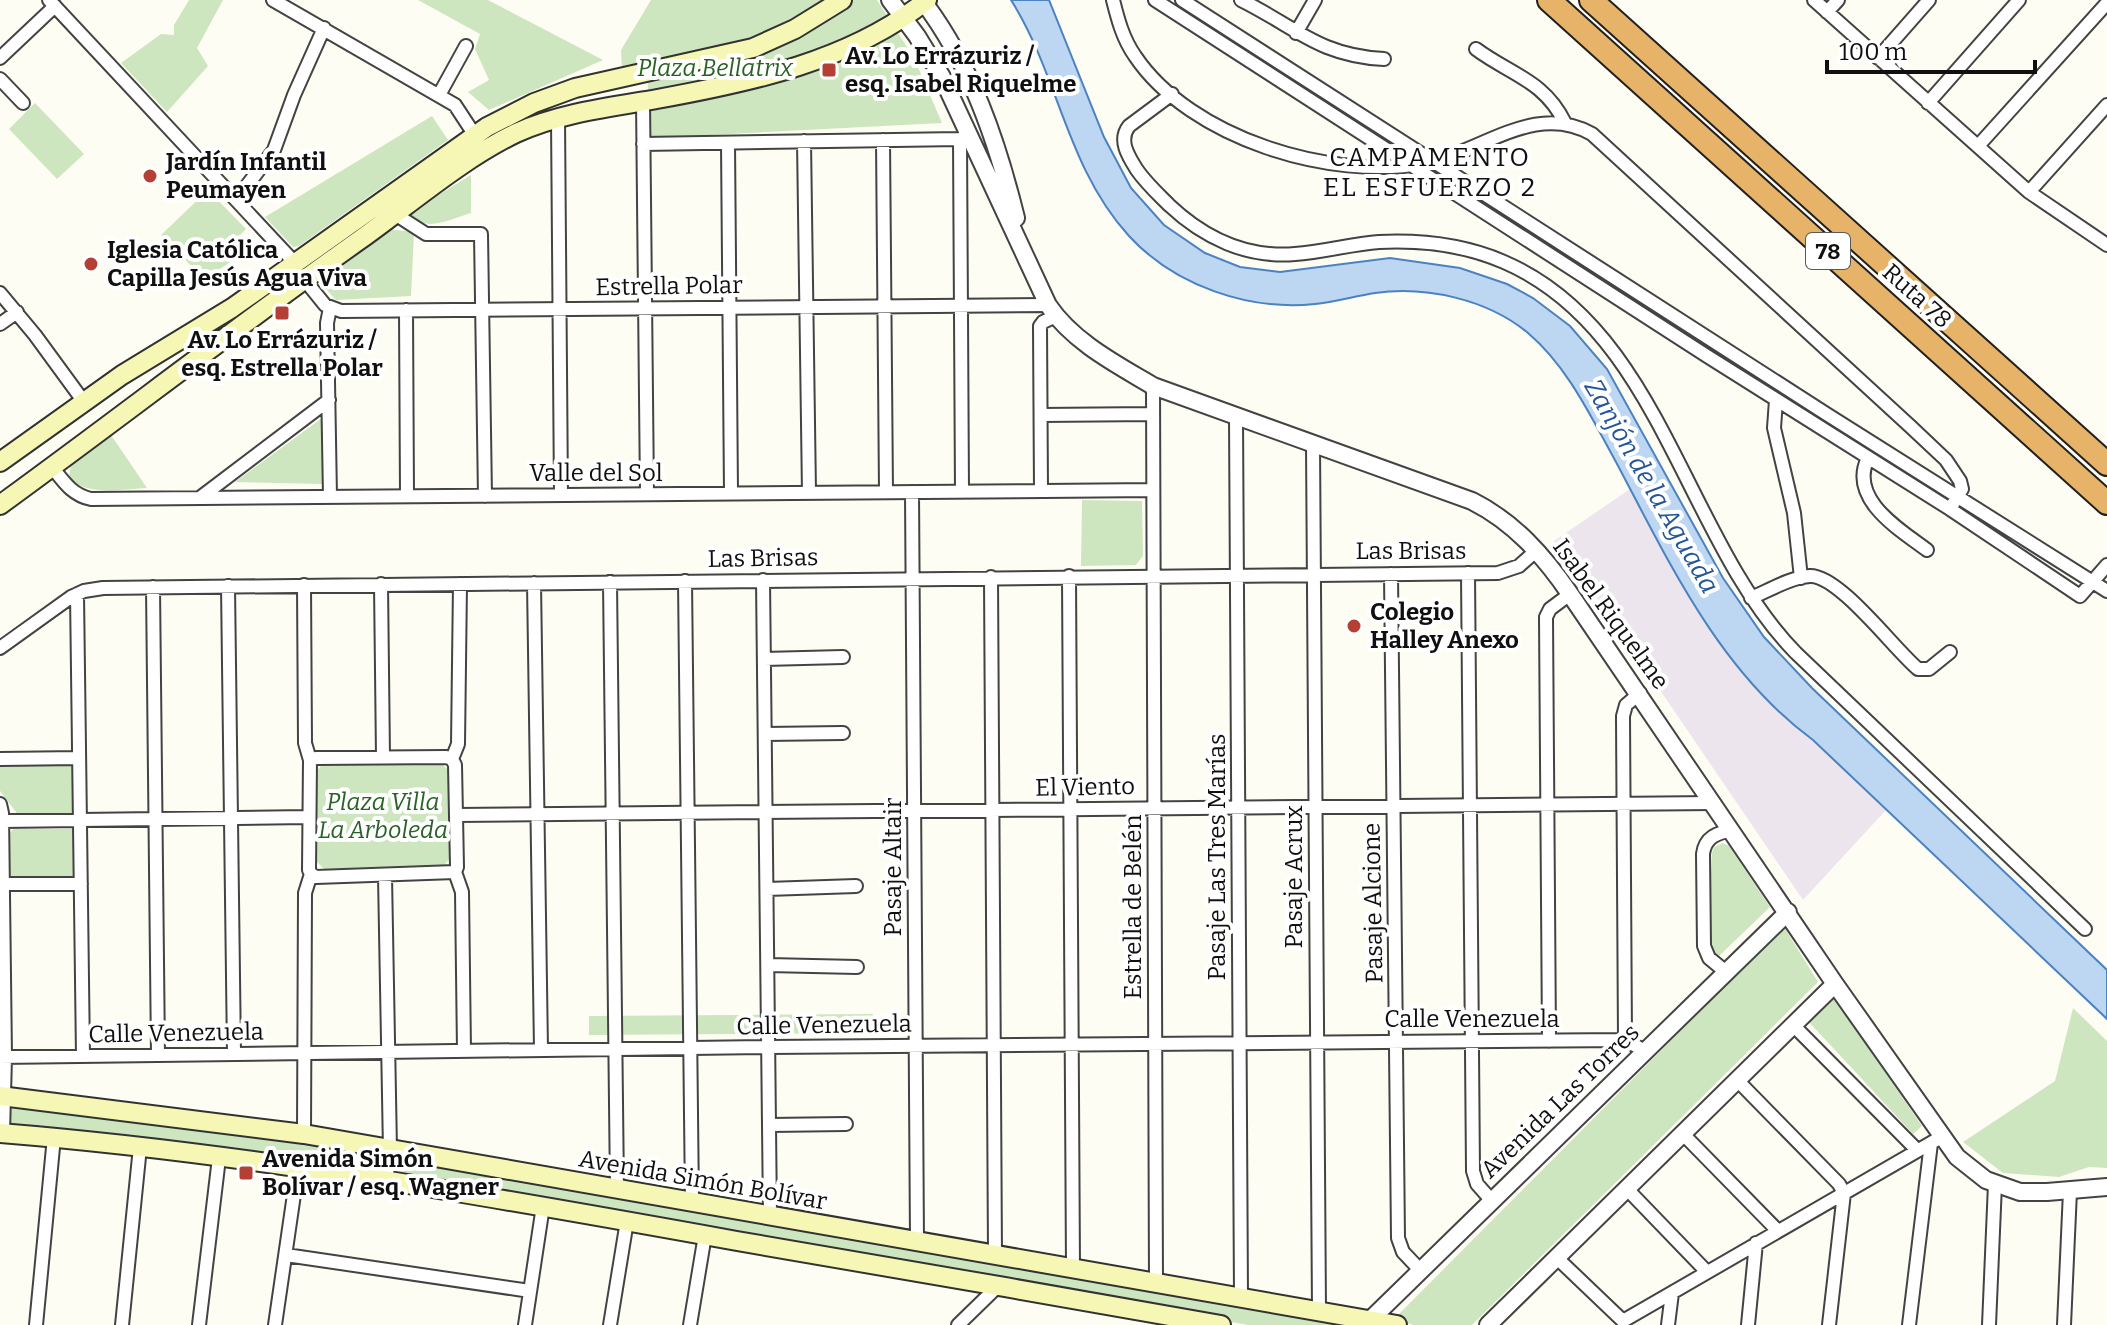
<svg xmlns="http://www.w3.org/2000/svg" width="2107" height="1325" viewBox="0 0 2107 1325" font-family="Bitter,serif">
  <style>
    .industrial { fill: #ede5ed }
    .green { fill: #cee6bf }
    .water { fill: #bdd6f1; stroke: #4b82c0; stroke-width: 2 }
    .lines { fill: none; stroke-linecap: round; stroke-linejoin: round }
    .minor-casing { stroke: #434343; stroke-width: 16 }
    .tertiary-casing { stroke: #434343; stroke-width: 20 }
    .secondary-casing { stroke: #323232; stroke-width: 22 }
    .motorway-casing { stroke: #212121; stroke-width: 26 }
    .minor { stroke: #fff; stroke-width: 12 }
    .tertiary { stroke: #fff; stroke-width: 16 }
    .secondary { stroke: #f6f7b5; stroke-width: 18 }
    .motorway { stroke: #e6b369; stroke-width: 22 }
    .poi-dot { fill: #b33f35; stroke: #fff; stroke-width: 3 }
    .labels { text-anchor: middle; stroke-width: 8; stroke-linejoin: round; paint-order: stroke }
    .shield { fill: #fff; stroke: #585858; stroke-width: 2 }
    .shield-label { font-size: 22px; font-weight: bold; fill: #101010 }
    .poi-label { font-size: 24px; font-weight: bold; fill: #101010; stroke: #fff; text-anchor: start }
    .park-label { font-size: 24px; font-style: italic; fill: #2a6226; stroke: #fff }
    .street-label { font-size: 24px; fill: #101010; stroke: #fff }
    .neighbourhood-label { font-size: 26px; letter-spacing: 2px; fill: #101010; stroke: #fff }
    .water-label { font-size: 26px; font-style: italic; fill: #245596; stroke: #fff }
  </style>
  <rect width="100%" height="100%" fill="#fefdf3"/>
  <path class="industrial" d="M1630 489 1678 579 1730 658 1777 711 1813 740 1886 810 1803 900 1602 605 1554 541Z"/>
  <path class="green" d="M189 0H223L197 48 208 66 167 112 121 63 161 34 174 35V25Z
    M418 0H488L603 60 489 110 468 92 489 80 475 49 480 34Z
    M651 0H877L914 58 942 123 650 138 647 67 622 72 621 50Z
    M35 103 84 154 57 179 9 129Z
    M432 116 448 140 299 246 293 247 265 217Z
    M471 175V213C448 220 427 233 407 214Z
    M208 190 246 229 239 236 251 249 204 279 161 235Z
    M387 229 414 232 411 296 336 300 321 284 324 275Z
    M322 418 323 484 235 482Z
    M111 435 147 488C123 489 86 497 69 477L71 464Z
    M1082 500 1142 501 1143 556 1136 565 1081 566Z
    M441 763 450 772V858L442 868 324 869 316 861 314 774 321 766Z
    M0 765H77L75 816H19L0 791Z
    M13 829H72C80 842 79 867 73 879L12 880 9 876 8 836Z
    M1723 843 1729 846 1770 907 1718 957 1709 943 1708 937 1712 853 1714 847Z
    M1784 927 1818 982 1472 1325H1413L1394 1319Z
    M1832 995 1922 1126 1913 1134 1808 1021Z
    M2073 1008 2107 1041V1168L2089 1167 2059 1177 2003 1173 1963 1142 2055 1081Z
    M873 1014V1033L589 1035V1016Z
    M9 1106 383 1154 380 1174 0 1126Z
    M397 1160 1349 1325H1248L395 1175Z"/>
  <path class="water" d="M1011 0H1049L1104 137 1131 188 1164 225 1205 253 1240 267 1280 272 1390 258 1460 268 1507 284 1533 298 1570 326 1607 369 1723 578 1764 637 1812 688 2107 970V1019L1813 740C1719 671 1669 562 1616 462 1591 417 1568 367 1528 333 1487 299 1426 286 1375 293 1355 296 1335 302 1315 304 1249 311 1175 286 1129 236 1066 167 1059 76 1011 0Z"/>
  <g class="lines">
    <defs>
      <path id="minor" d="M49 0 294 262
        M273 0 455 105 474 134
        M1113 0C1118 20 1123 39 1135 56 1190 138 1331 181 1425 163 1481 153 1534 101 1592 134L1911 427 1946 460 1960 481 1962 489 1950 509
        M1155 0 1707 356 1950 509 2080 596 2107 565
        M1182 0 1828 415 2107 591
        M1241 0C1294 26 1319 56 1384 59
        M1814 0 2029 192 2107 245
        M1827 12 1838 0
        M1296 33 1315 0
        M1476 49C1511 75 1544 80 1565 123
        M0 58 55 6
        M1878 58 1929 0
        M0 79 23 103
        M1172 94 1129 126C1118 140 1128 156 1137 170 1146 183 1158 194 1169 205 1204 238 1247 258 1295 254 1324 252 1351 244 1379 242 1422 240 1465 245 1504 262 1662 330 1684 539 1796 653L2085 929
        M439 95 466 46
        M643 101 647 494
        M1928 103 2019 0
        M558 118 561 495
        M960 139 962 492
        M883 140 886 492
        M804 141 809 493
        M728 143 731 493
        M643 144 960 139 966 136
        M1978 146 2107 3
        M2029 192 2107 105
        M236 200 274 150 294 95 324 28
        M395 214 426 234H481L485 496
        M304 279 325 305 341 311 1048 305
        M0 293 35 335 84 402
        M406 310 407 496
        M0 324 17 312
        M1153 386 1156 1283
        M1776 400 1774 428 1794 513 1801 578
        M1041 415 1153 414
        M1236 417 1241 1297
        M1313 444 1319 1311
        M1868 458C1848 499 1899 529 1927 550
        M52 467C64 482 72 495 91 499L1153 490
        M1041 491 1040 326 1043 322 1056 316
        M912 492 917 1241
        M201 497 329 400
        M330 497 327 323 330 308
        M1468 573 1473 1171 1477 1184 1492 1201
        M1391 574 1398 1238 1403 1252 1421 1271
        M1069 576 1073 1268
        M991 577 995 1254
        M763 580 770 1216
        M685 581 692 1202
        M610 582 617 1189
        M534 583 541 1050
        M381 584 383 757
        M460 584 458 744 452 759 455 765 457 867 455 872 462 892 464 1051
        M304 585 305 743 310 760 309 870 311 874 305 893 304 1134
        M228 586 234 1054
        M153 587 158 1055
        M77 594 83 1056
        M1751 598C1768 591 1791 577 1810 576 1839 575 1894 649 1918 669H1929L1950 652
        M0 648 71 597 84 591 103 588 1498 573 1519 566 1537 550
        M764 659 843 657
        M765 734 843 733
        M0 759 79 758
        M310 760 316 758 446 757 452 759
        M0 804 2 813 5 1057 3 1133
        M457 815 1714 803
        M2 821 308 817
        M311 874 316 877 455 872
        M385 876 390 1150 386 1182
        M3 884H81
        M767 889 856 886
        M768 965 857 967
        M1726 972 1709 958 1704 946 1703 854C1705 837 1717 833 1732 830
        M1793 1025 1917 1150
        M1625 1040 1623 716 1626 705 1640 693
        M1549 1041 1546 617 1550 609 1570 594
        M0 1057 769 1047 1625 1040 1645 1051
        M1737 1080 1839 1184 1844 1193 1829 1325
        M770 1125 846 1124
        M1683 1134 1778 1231
        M1627 1189 1707 1272
        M286 1255 530 1291
        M1557 1258 1623 1321 1943 1136
        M36 1325 54 1137
        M122 1325 140 1147
        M199 1325 219 1158
        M275 1325 298 1167
        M525 1325 543 1206
        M610 1325 627 1221
        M690 1325 705 1235
        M958 1325 997 1287
        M1668 1325 1672 1293
        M1748 1325 1756 1243
        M1909 1325 1931 1143
        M1989 1325 1995 1184
        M2064 1325 2070 1191"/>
      <path id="tertiary" d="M890 0 917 36 942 77 1048 305C1073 342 1116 364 1153 386L1472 501C1514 522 1544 556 1570 594L1835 984 1957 1157 1986 1180 2020 1192H2047L2107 1187
        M922 0C971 64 997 141 1016 218
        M1365 1325 1788 912
        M1488 1325 1835 984"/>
      <path id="secondary" d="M0 462 122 375 232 308 487 127 534 103 575 88 753 48 795 29 842 0
        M0 505C121 417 239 325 361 239 410 204 462 159 516 133 560 113 610 107 657 99 751 82 851 61 927 0
        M0 1096 304 1134 1397 1325
        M0 1133C247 1153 493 1197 737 1241 898 1269 1060 1296 1221 1325"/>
      <path id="motorway" d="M1549 0 2107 503
        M1591 0 2107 464"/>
    </defs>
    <use href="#minor" class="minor-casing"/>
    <use href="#tertiary" class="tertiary-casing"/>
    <use href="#secondary" class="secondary-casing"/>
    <use href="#motorway" class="motorway-casing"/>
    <use href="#minor" class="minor"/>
    <use href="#tertiary" class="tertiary"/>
    <use href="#secondary" class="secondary"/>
    <use href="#motorway" class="motorway"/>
  </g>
  <g class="poi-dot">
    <rect x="821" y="62" width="16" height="16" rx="4"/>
    <circle cx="150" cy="176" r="8"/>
    <circle cx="91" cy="264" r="8"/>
    <rect x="274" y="305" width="16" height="16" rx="4"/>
    <circle cx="1354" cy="626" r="8"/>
    <rect x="238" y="1165" width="16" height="16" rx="4"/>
  </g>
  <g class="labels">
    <rect class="shield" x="1806" y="233" width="44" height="36" rx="6"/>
    <g class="shield-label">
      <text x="1828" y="259">78</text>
    </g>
    <g class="poi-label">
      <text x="845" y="64">Av. Lo Errázuriz /<tspan x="845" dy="28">esq. Isabel Riquelme</tspan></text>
      <text x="166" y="170">Jardín Infantil<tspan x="166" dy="28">Peumayen</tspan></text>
      <text x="107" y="258">Iglesia Católica<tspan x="107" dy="28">Capilla Jesús Agua Viva</tspan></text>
      <text x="282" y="348" text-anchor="middle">Av. Lo Errázuriz /<tspan x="282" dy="28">esq. Estrella Polar</tspan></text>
      <text x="1370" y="620">Colegio<tspan x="1370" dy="28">Halley Anexo</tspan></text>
      <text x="262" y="1167">Avenida Simón<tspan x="262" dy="28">Bolívar / esq. Wagner</tspan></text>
    </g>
    <g class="park-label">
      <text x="715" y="76">Plaza Bellatrix</text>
      <text x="383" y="810">Plaza Villa<tspan x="383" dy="28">La Arboleda</tspan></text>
    </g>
    <g class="street-label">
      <text transform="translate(669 286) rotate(-1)" y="8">Estrella Polar</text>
      <text transform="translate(1917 296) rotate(42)" y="8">Ruta 78</text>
      <text x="596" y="481">Valle del Sol</text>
      <text x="1411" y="559">Las Brisas</text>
      <text transform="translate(763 558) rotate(-1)" y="8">Las Brisas</text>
      <text transform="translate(1611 614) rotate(54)" y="8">Isabel Riquelme</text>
      <text transform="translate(1085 787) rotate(-1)" y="8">El Viento</text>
      <text transform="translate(1217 857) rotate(-90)" y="8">Pasaje Las Tres Marías</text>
      <text transform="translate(893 867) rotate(-90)" y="8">Pasaje Altair</text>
      <text transform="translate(1294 877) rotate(-90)" y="8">Pasaje Acrux</text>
      <text transform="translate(1373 903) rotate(-91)" y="8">Pasaje Alcione</text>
      <text transform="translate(1133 907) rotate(-90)" y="8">Estrella de Belén</text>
      <text x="1472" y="1027">Calle Venezuela</text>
      <text transform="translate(824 1025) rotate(-1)" y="8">Calle Venezuela</text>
      <text transform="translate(176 1033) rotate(-1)" y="8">Calle Venezuela</text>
      <text transform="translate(1560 1101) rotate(-44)" y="8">Avenida Las Torres</text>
      <text transform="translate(703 1180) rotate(10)" y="8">Avenida Simón Bolívar</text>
    </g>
    <g class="neighbourhood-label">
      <text x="1430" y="166">CAMPAMENTO<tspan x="1430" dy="30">EL ESFUERZO 2</tspan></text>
    </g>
    <g class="water-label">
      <text transform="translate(1652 486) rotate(60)" y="9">Zanjón de la Aguada</text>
    </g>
  </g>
  <path d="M1827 60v12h208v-12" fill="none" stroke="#101010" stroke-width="4"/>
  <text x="1839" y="60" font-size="24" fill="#101010" stroke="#ffffff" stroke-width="6" paint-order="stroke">100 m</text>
</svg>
